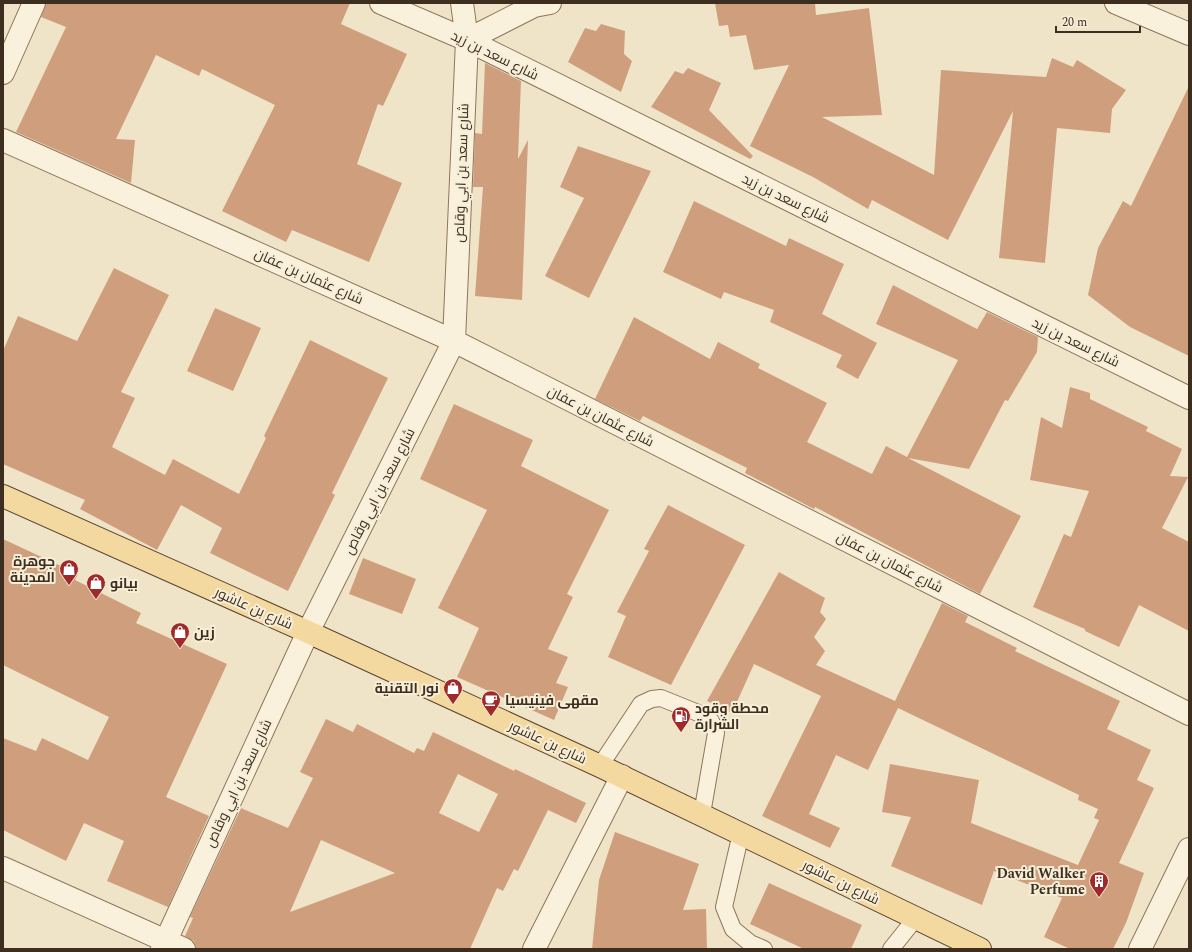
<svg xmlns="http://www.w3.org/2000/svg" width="1192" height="952" viewBox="0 0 1192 952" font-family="Spectral,Cairo,serif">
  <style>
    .building { fill: #cf9f7d; fill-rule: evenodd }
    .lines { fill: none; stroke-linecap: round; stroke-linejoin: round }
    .service-casing { stroke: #8d765c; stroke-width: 18 }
    .minor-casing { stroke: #8d765c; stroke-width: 24 }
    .tertiary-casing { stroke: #8d765c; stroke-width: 24 }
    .primary-casing { stroke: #5b4430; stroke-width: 24 }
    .service { stroke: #faf1dc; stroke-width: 16 }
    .minor { stroke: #faf1dc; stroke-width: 22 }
    .tertiary { stroke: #faf1dc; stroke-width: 22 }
    .primary { stroke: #f3d9a0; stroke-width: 22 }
    .labels { text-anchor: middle; stroke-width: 4; stroke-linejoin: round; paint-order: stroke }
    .street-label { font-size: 14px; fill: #3d2e20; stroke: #f7eed8 }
    .poi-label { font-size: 14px; font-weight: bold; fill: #3d2e20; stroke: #f7eed8; text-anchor: start }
  </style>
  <rect width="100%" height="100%" fill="#f0e4c8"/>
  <path class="building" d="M46 3H350L341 24 407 54 383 106 378 104 357 164 402 183 369 262 292 230 286 242 222 211 275 105 202 69 199 76 156 55 116 139 135 140 131 183 16 132 66 27 41 17Z
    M715 3H815L816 15 869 8 882 115 822 117 934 175 941 70 1046 77 1052 58 1073 67 1077 60 1126 90 1112 109 1110 133 1057 128 1045 263 999 258 1013 111 948 240 872 200 868 209 813 177 750 146 789 65 754 70 746 35 730 37 728 25 719 26Z
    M601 24 625 31 624 54 632 61 621 92 568 62 585 28 596 31Z
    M485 63 521 81 518 159 528 140 522 300 475 296 483 187H473L475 133 482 134Z
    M688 68 721 83 709 110 753 156 750 159 651 107 675 71 683 74Z
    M1189 86V356L1130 327 1088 295 1098 248 1123 201 1131 206Z
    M578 146 651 171 589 298 545 276 584 198 560 187Z
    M694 201 786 246 789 238 844 264 822 314 877 343 858 379 836 367 842 355 770 322 774 310 724 292 721 299 663 272Z
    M114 268 169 295 121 392 135 398 112 447 165 475 173 459 239 494 266 438 264 436 310 340 388 378 332 493 335 495 288 591 210 553 222 528 181 505 157 550 80 509 85 500 3 464V351L18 316 77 341Z
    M893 285 977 329 987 312 1038 337 1037 352 1008 401 1005 400 969 469 908 458 1021 516 980 594 815 507 814 509 745 473 747 468 643 416 640 421 595 399 634 317 710 359 718 342 760 364 758 368 827 403 807 442 872 474 886 446 907 457 958 360 876 324Z
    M215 308 261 328 233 391 187 371Z
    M1070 387 1090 393V399L1148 427 1146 431 1182 449 1170 476 1188 477 1162 528 1189 542V631L1139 605 1119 647 1085 631V629L1033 607 1064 534 1071 537 1089 491 1030 480 1041 417 1062 428Z
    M454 404 533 440 521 466 609 510 567 594 573 597 548 649 568 657 556 683 568 687 554 720 457 677 479 628 438 608 487 510 420 479Z
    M668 505 745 545 671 685 608 657 626 616 617 612 649 551 644 549Z
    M3 539 78 574 75 580 141 613 136 623 227 664 166 797 209 816 168 907 107 881 124 841 84 823 66 861 3 830V738L36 751 42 738 88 760 109 717 3 665Z
    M363 558 416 579 402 614 349 594Z
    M779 572 825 598 820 612 826 619 814 637 825 651 816 665 895 701 942 603 968 616 965 622 1017 648 1015 651 1120 701 1107 729 1151 750 1137 780 1154 788 1119 863 1144 873 1126 923 1113 949H1070L1044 937 1062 898 994 871 982 905 891 866 911 817 882 812 890 764 979 780 971 823 1078 865 1099 820 1094 818 1098 809 1078 800 1079 795 898 708 868 770 836 755 809 814 840 828 830 848 762 816 821 696 754 664 732 713 707 701Z
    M326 719 353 732 357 724 414 753 417 748 424 751 433 732 514 771 515 769 586 803 576 823 548 810 518 871 514 869 503 891 497 888 470 949 196 948 194 941 185 936 193 918 190 917 241 808 288 828 313 778 300 772ZM458 774 498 794 479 832 439 813ZM321 840 395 873 290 912Z
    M615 832 699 864 683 910 706 909 707 949H592L599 880Z
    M769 883 862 925 851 949H804L750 924Z"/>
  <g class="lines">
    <defs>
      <path id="service" d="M600 766 641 704 652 699 661 698 703 715 711 721 716 733 702 814
        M741 833 724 907 733 929 750 943 764 949
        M891 949 915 919"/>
      <path id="minor" d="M381 3 467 40 1189 398
        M467 40 534 6 550 3
        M3 73 34 3
        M3 140 454 341 1189 714
        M3 868 184 949
        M162 949 308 632 454 341 467 40 462 3
        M534 949 622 776
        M1140 949 1189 849"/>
      <path id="tertiary" d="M1116 3 1189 34"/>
      <path id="primary" d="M3 496 308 632 600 766 980 949"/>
    </defs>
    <use href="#service" class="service-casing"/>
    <use href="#minor" class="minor-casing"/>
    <use href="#tertiary" class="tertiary-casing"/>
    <use href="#primary" class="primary-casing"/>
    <use href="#service" class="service"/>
    <use href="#minor" class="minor"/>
    <use href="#tertiary" class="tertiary"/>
    <use href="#primary" class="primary"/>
  </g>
  <defs>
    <symbol id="shop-pin" viewBox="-11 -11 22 30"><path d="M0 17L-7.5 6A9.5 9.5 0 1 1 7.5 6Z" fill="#9e2a2b" stroke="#f7eed8"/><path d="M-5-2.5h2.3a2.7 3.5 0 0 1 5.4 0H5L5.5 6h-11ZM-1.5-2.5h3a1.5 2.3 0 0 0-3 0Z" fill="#fff"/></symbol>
    <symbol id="cafe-pin" viewBox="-11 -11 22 30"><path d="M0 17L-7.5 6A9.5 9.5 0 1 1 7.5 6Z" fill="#9e2a2b" stroke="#f7eed8"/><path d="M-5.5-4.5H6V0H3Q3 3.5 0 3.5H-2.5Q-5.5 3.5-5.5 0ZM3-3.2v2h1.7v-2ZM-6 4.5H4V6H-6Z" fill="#fff"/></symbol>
    <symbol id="fuel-pin" viewBox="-11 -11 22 30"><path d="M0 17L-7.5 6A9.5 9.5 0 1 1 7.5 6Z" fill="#9e2a2b" stroke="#f7eed8"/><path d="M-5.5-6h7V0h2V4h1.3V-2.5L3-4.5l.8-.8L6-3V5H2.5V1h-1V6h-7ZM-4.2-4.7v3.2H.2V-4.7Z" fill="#fff"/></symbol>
    <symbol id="building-pin" viewBox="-11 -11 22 30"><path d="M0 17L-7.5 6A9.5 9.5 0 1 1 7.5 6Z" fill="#9e2a2b" stroke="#f7eed8"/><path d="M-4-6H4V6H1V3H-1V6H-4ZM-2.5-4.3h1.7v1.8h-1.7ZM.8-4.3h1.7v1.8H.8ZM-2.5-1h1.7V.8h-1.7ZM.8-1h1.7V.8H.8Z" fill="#fff"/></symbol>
  </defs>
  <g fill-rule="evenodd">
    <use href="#shop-pin" x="58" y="558" width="22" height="30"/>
    <use href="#shop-pin" x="85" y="572" width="22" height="30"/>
    <use href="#shop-pin" x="169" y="621" width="22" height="30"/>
    <use href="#shop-pin" x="442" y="677" width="22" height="30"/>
    <use href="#cafe-pin" x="480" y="689" width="22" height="30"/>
    <use href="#fuel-pin" x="670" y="705" width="22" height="30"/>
    <use href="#building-pin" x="1088" y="870" width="22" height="30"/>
  </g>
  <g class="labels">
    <g class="street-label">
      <text transform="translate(495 55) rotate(26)" y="5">شارع سعد بن زيد</text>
      <text transform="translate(461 173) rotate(-88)" y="5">شارع سعد بن ابي وقاص</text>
      <text transform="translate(786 198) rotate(26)" y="5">شارع سعد بن زيد</text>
      <text transform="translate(309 276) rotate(24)" y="5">شارع عثمان بن عفان</text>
      <text transform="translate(1076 342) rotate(26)" y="5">شارع سعد بن زيد</text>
      <text transform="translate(601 416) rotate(27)" y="5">شارع عثمان بن عفان</text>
      <text transform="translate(379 491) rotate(-63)" y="5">شارع سعد بن ابي وقاص</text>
      <text transform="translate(890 562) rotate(27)" y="5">شارع عثمان بن عفان</text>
      <text transform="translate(254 608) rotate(24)" y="5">شارع بن عاشور</text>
      <text transform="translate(548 742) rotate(25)" y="5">شارع بن عاشور</text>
      <text transform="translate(238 783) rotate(-65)" y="5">شارع سعد بن ابي وقاص</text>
      <text transform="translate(841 882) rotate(26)" y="5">شارع بن عاشور</text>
    </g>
    <g class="poi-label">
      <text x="55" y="566" text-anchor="end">جوهرة<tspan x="55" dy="16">المدينة</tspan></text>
      <text x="110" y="588">بيانو</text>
      <text x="194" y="637">زين</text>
      <text x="439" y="693" text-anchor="end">نور التقنية</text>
      <text x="505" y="705">مقهى فينيسيا</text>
      <text x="695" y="713">محطة وقود<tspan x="695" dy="16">الشرارة</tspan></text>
      <text x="1085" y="878" text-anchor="end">David Walker<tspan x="1085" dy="16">Perfume</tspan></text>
    </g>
  </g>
  <rect width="1192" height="952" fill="none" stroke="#3d2e20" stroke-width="8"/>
  <path d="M1056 26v6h84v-6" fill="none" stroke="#3d2e20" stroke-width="2"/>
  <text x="1062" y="26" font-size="12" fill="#3d2e20" stroke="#f7eed8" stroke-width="3" paint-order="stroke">20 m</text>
</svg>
